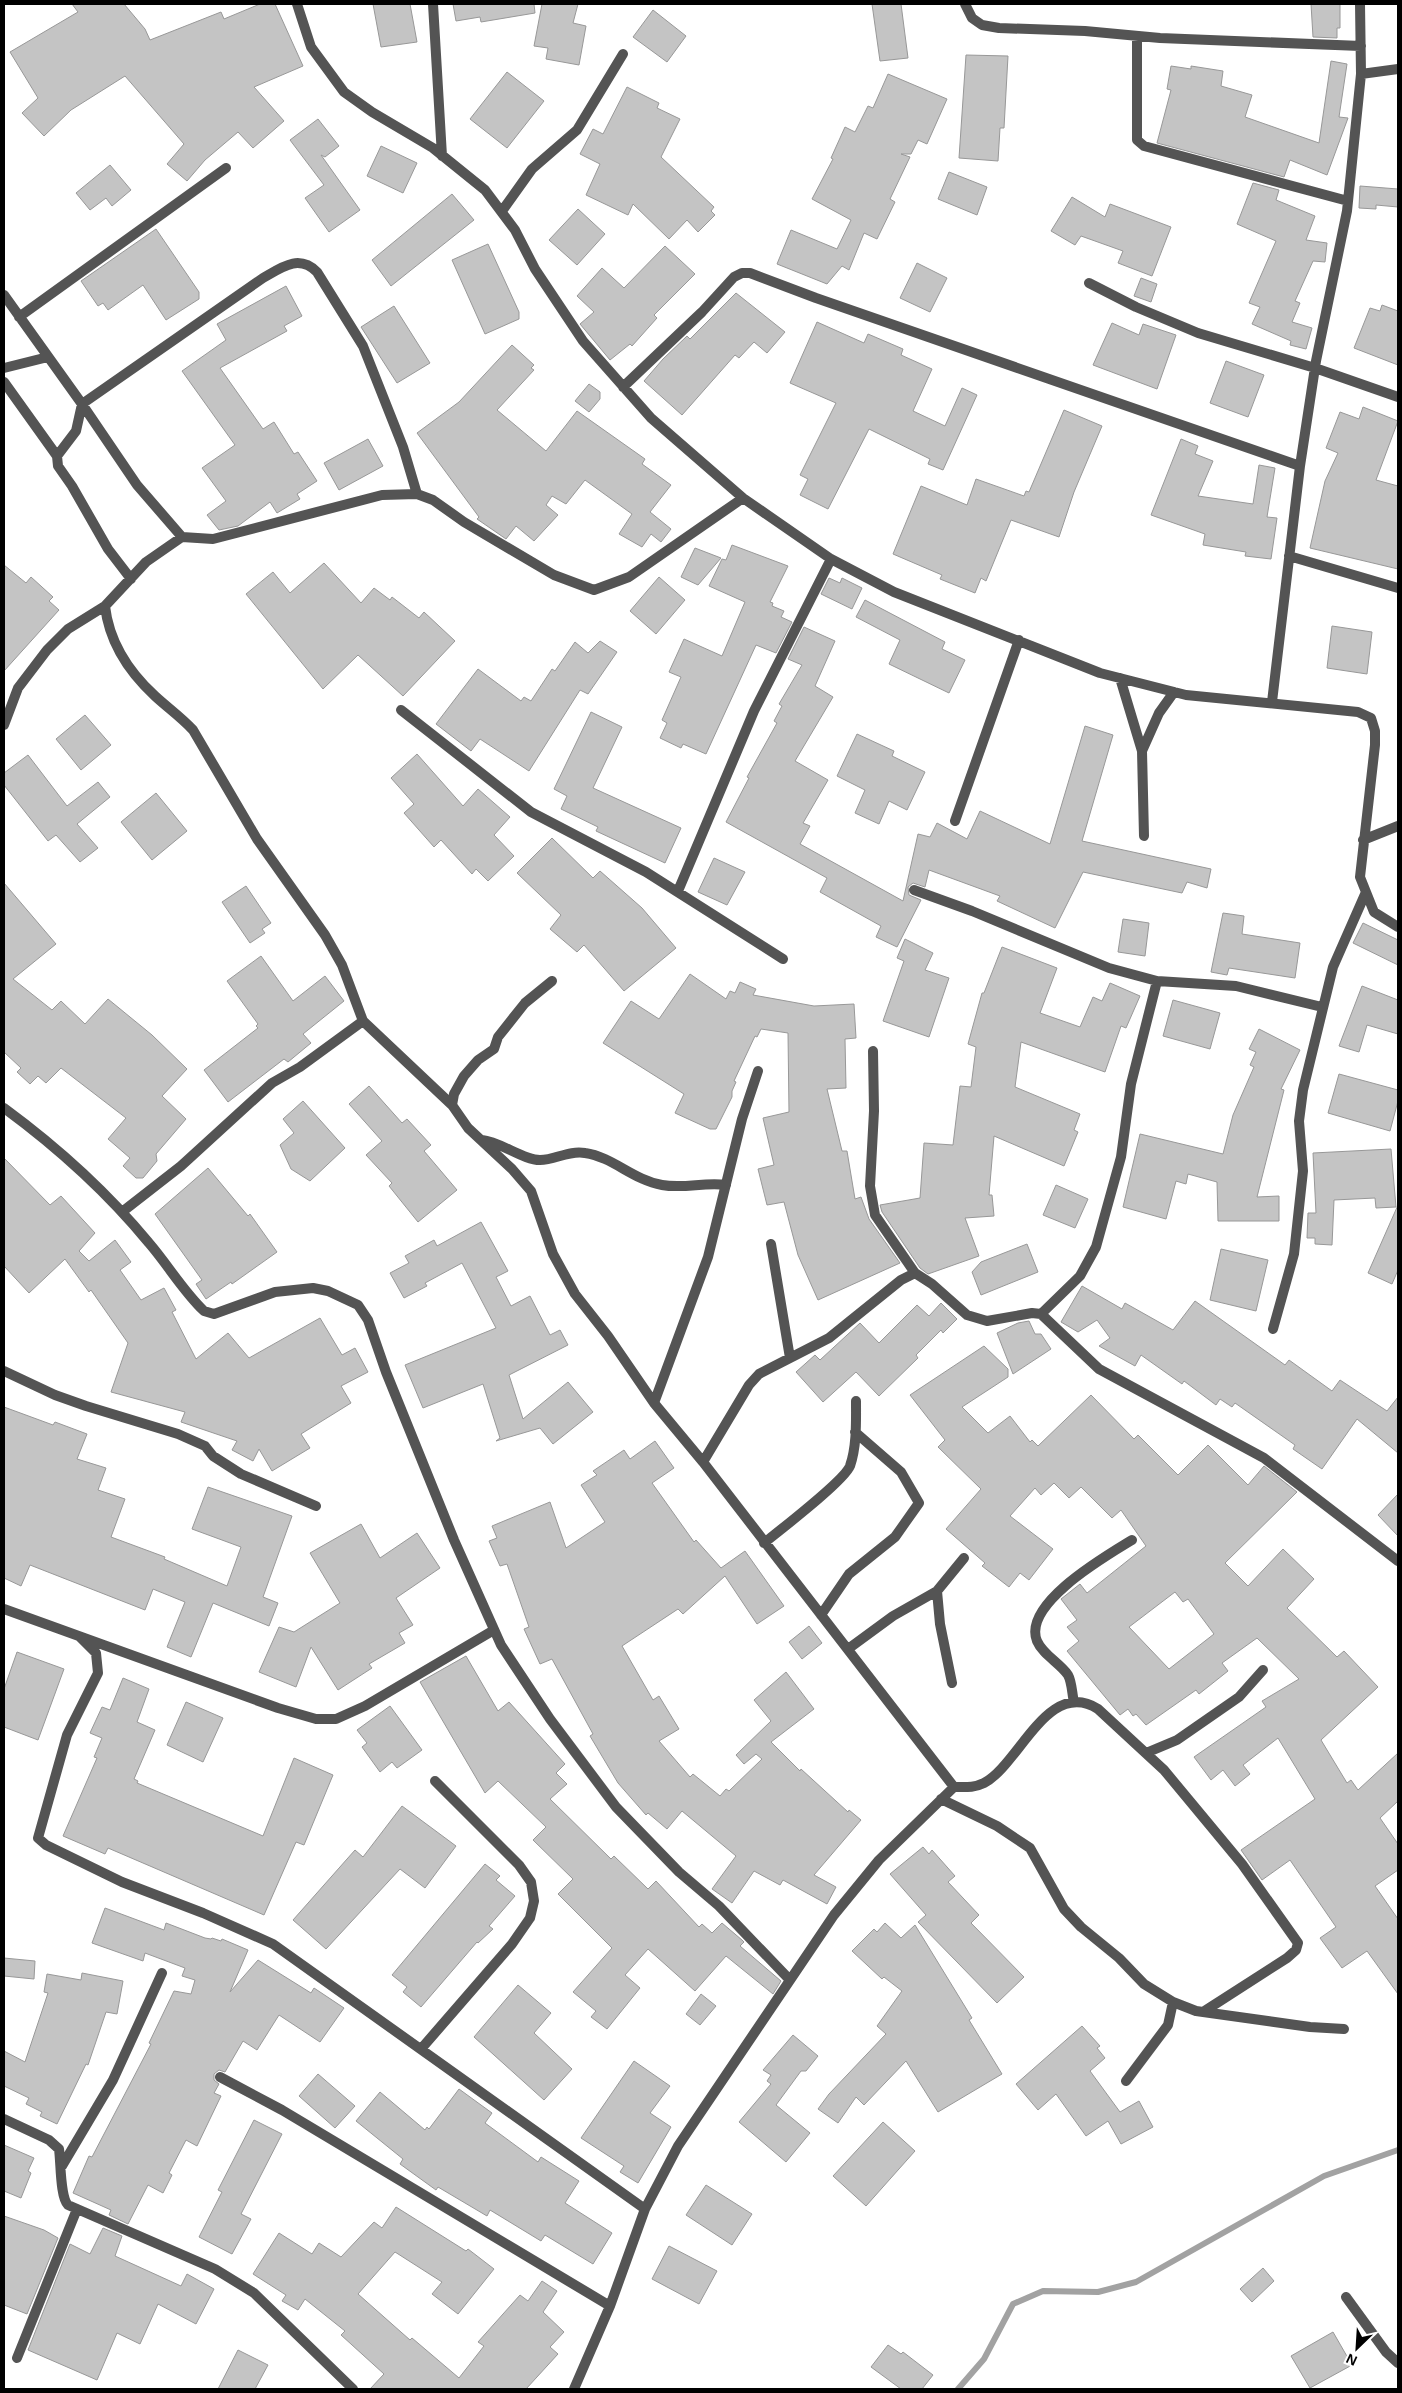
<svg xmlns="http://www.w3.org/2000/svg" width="1402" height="2393" font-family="Arial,sans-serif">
  <rect width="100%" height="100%" fill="#fff"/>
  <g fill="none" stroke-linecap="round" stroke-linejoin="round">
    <path stroke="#a2a2a2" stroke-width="6" d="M958 2389 984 2359 1013 2304 1043 2291 1098 2292 1136 2282 1324 2176 1398 2150"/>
  </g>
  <path fill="#c4c4c4" stroke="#989898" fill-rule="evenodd" d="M72 4H124L145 29 150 40 221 12 224 19 260 4H275L303 66 254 87 284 121 253 148 238 132 205 160 187 181 167 164 184 144 125 76 71 110 44 136 22 113 38 98 10 52 78 12Z
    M373 4H410L417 42 381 47Z
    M453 4H534L535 13 481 22 480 17 456 21Z
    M542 4H578L573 23 586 26 579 65 546 59 548 48 534 46Z
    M872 4H901L908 58 880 61Z
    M1311 4H1340V28H1337V38L1313 37Z
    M653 10 686 36 667 62 633 37Z
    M966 55 1008 56 1004 128H1000L998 161 959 158Z
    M1331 61 1347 64 1339 117 1348 118 1327 175 1290 160 1284 177 1157 143 1171 90 1167 89 1171 66 1191 69V66L1223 71 1221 86 1252 95 1245 117 1319 143Z
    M507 72 544 101 507 148 470 119Z
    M888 74 947 99 927 144 918 140 911 154H901L910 157 890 199 895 202 877 239 864 233 849 270 842 266 827 284 777 264 791 230 837 249 851 220 812 199 833 159 831 158 845 127 855 132 868 106 873 108Z
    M627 87 659 103 657 108 680 119 661 157 714 207 711 211 715 215 698 232 687 220 669 239 633 204 628 215 586 195 600 164 580 154 593 129 603 134Z
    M318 119 339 146 325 157 321 155 360 210 329 232 305 198 324 185 290 140Z
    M381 146 417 163 403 193 367 176Z
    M110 165 131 190 112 206 106 198 90 210 76 193Z
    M949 172 987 187 977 215 938 199Z
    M1253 183 1279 190 1276 200 1315 216 1306 240 1327 243 1325 262 1313 261 1295 301 1300 303 1292 322 1312 328 1306 349 1290 345 1291 341 1252 324 1260 307 1249 303 1276 241 1237 224Z
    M1360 186 1398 189V207L1376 205V209L1359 208Z
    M452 194 474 220 391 286 372 260Z
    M1072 197 1105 217 1110 204 1171 227 1152 276 1118 263 1123 251 1081 236 1075 245 1051 231Z
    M578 209 605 234 577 265 549 240Z
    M156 229 199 292V299L166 320 143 285 108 310 103 303 98 306 81 281Z
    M488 244 519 312V319L485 334 452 260Z
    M665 246 695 274 654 315 657 318 632 346 630 344 610 360 580 324 594 312 577 296 602 268 624 288Z
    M917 263 947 278 930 312 900 298Z
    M1141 278 1157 284 1151 302 1134 296Z
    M286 286 302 316 284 326 287 331 220 368 263 429 274 422 294 454 298 452 317 481 297 494 300 499 277 513 270 502 238 526 219 530 207 515 226 501 202 468 235 445 182 371 226 340 217 324Z
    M736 293 785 332 767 353 754 342 739 358 735 355 682 415 644 381 663 359 687 336 690 339Z
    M1382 305 1398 311V365L1354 348 1370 308 1380 311Z
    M394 306 430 363 397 383 361 327Z
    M817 322 864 343 868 334 903 349 901 355 932 369 913 411 945 426 962 388 977 395 943 470 928 464 930 459 869 429 828 509 800 495 808 479 800 475 836 403 790 383Z
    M1112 323 1139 335 1143 324 1176 335 1157 389 1093 365Z
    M512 345 534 365 531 368 534 370 497 410 546 451 577 411 645 459 642 464 671 485 650 512 671 529 661 542 651 534 642 547 619 534 632 514 585 480 566 504 552 496 546 505 558 515 534 541 516 526 506 539 477 519 479 517 417 433 459 402Z
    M1226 361 1264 375 1248 417 1210 403Z
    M589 384 600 392V399L589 412 575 401Z
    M1363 407 1398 421 1376 480 1398 486V569L1310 548 1325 481 1338 453 1326 448 1340 412 1359 419Z
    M1064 410 1102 426 1074 492 1059 537 1011 520 986 581 981 578 975 593 940 579 942 575 893 554 921 486 967 505 976 479 1024 496 1026 491 1029 492Z
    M368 439 383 466 339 490 324 463Z
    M1181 439 1198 446 1195 454 1213 461 1198 496 1253 504 1259 465 1275 468 1267 517 1277 518 1271 559 1245 556 1246 552 1203 545 1205 534 1151 515Z
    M732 545 788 566 770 602 773 603 772 606 784 611 781 617 792 622 776 653 756 645 706 754 683 744 681 748 660 738 667 723 662 720 681 677 669 672 684 639 722 656 745 602 709 586 722 559 726 560Z
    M695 548 721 558 698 585 681 577Z
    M324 563 361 603 374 588 390 600 392 597 419 618 424 612 455 641 403 696 358 655 323 689 246 594 273 572 290 593Z
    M4 565 26 583 31 577 53 597 49 601 59 610 4 671Z
    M659 577 685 600 656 634 630 611Z
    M829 578 840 583 842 578 862 588 852 609 821 594Z
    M865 600 945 642 942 649 965 660 949 693 889 664 900 640 856 617Z
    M1332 626 1372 632 1367 674 1327 668Z
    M804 627 835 641 815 686 833 697 795 761 828 780 803 823 810 826 800 844 903 901 918 834 930 837 937 823 967 839 980 811 1050 844 1085 726 1113 735 1082 841 1211 869 1207 888 1187 882 1182 893 1083 872 1055 928 997 901 1000 896 929 870 925 887 913 883 908 887 909 895 921 900 897 947 876 937 881 926 820 892 827 878 726 822 749 778 747 777 777 723 774 721 782 706 779 704 802 665 788 659Z
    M600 641 617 652 588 694 580 690 529 771 480 739 471 751 436 724 478 669 521 701 524 697 531 701 552 669 555 671 575 642 588 653Z
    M591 712 622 727 593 788 681 828 665 863 596 831 598 827 561 809 567 796 554 789Z
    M85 715 111 745 81 770 56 739Z
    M857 734 894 751 892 756 925 772 907 810 889 801 879 824 855 813 865 790 837 776Z
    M417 754 463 806 478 789 510 817 494 835 514 856 488 881 476 869 472 874 441 840 434 847 404 813 414 804 391 778Z
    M28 755 67 806 98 782 110 797 77 824 98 848 80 862 56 835 48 841 4 785V773Z
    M156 793 187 831 152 860 121 822Z
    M552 838 593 878 600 871 642 908 676 948 624 991 584 945 577 952 550 929 561 915 517 873Z
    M714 858 745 872 727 905 698 892Z
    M4 883 56 944 13 979 52 1010 61 1001 85 1024 108 999 152 1035 187 1069 162 1096 186 1119 156 1154 157 1161 143 1178H136L123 1166 130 1158 108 1139 126 1118 61 1068 46 1083 38 1076 30 1084 17 1072 21 1068 4 1052Z
    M246 886 271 923 262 929 265 933 250 943 222 902Z
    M1223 913 1244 916 1242 934 1300 943 1295 978 1229 968 1227 975 1211 972Z
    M1123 919 1149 923 1145 956 1118 952Z
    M1363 923 1398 940V965L1353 943Z
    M905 939 933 953 925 970 949 978 929 1037 883 1021 904 961 897 958Z
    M1002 947 1057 968 1040 1013 1080 1027 1093 997 1102 1001 1110 983 1140 996 1126 1028 1121 1026 1105 1072 1021 1042 1015 1087 1080 1114 1074 1130 1078 1132 1064 1166 994 1136 989 1195H992L994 1216 965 1218 979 1256 928 1274 920 1268 882 1212 880 1205 920 1198 924 1143 953 1145 960 1086 971 1087 976 1047 968 1044 982 993H984Z
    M261 956 293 1001 325 976 344 1001 303 1034 311 1043 288 1062 284 1059 228 1102 204 1070 258 1028 256 1026 258 1024 227 981Z
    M690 974 726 999 730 991 735 993 740 982 756 989 753 995 814 1006 854 1004 856 1038 845 1039 846 1088 827 1089 842 1151H847L855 1199 861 1197 869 1219 900 1263 818 1300 798 1255 784 1202 767 1205 758 1169 774 1165 763 1118 789 1112 788 1033 761 1029 757 1037 755 1036 734 1081 736 1082 732 1091V1097L716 1129H710L675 1113 684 1094 603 1043 631 1001 659 1019Z
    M1362 986 1398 1000V1034L1367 1025 1359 1052 1339 1046Z
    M1173 1000 1220 1013 1210 1049 1163 1036Z
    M1259 1029 1300 1050 1281 1089 1284 1090 1257 1197 1279 1196V1221H1218L1217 1182 1188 1174 1186 1184 1176 1181 1166 1219 1123 1207 1140 1134 1223 1154 1233 1115 1254 1067 1250 1065 1256 1052 1249 1049Z
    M1339 1074 1398 1090V1101L1390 1131 1328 1113Z
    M369 1086 402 1123 407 1119 431 1145 424 1151 457 1190 418 1222 389 1186 392 1183 366 1155 382 1141 349 1104Z
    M303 1101 345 1148 310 1181 291 1169 280 1145 294 1133 283 1119Z
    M1391 1149 1396 1207 1376 1208 1375 1198 1334 1200 1332 1245 1315 1244V1238H1307L1308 1213H1316L1313 1153Z
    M4 1158 50 1205 61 1196 95 1233 79 1251 89 1261 115 1240 131 1262 120 1270 141 1300 164 1288 176 1310 172 1312 196 1359 228 1333 249 1358 320 1318 342 1355 355 1348 368 1372 341 1386 351 1403 301 1434 310 1448 272 1471 259 1449 253 1461 232 1450 237 1441 181 1422 185 1412 111 1392 128 1343 91 1290 89 1292 65 1259 29 1293 4 1266Z
    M208 1168 248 1216 250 1214 277 1252 232 1284 231 1282 206 1299 196 1284 202 1280 155 1214Z
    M1056 1185 1088 1199 1075 1228 1043 1215Z
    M1398 1205V1270L1392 1284 1368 1273Z
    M481 1222 508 1271 496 1277 511 1306 530 1296 550 1335 560 1330 568 1345 509 1375 523 1419 568 1382 593 1412 553 1444 540 1428 496 1441 500 1438 483 1384 423 1408 405 1365 496 1328 462 1263 425 1283 427 1286 404 1298 390 1273 409 1263 405 1256 434 1240 437 1246Z
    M1027 1244 1038 1272 981 1295 972 1272 981 1262Z
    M1221 1249 1268 1260 1256 1311 1210 1300Z
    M1082 1286 1122 1309 1125 1303 1173 1330 1195 1301 1285 1365 1289 1360 1332 1391 1340 1380 1387 1411 1398 1397V1453L1357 1419 1322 1469 1293 1449 1295 1445 1235 1403 1232 1407 1220 1399 1216 1405 1184 1381 1182 1384 1141 1355 1135 1366 1099 1346 1110 1338 1097 1320 1078 1332 1061 1322Z
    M941 1303 957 1319 943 1333 941 1330 916 1355 918 1358 879 1396 856 1372 823 1402 796 1372 815 1355 820 1360 860 1323 879 1343 917 1305 929 1316Z
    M1029 1321 1035 1334H1041L1051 1349 1013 1374 997 1333 1018 1323Z
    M984 1346 1008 1369V1377L962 1407 988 1433 1010 1416 1030 1442 1032 1440 1038 1446 1091 1395 1134 1439 1138 1435 1178 1475 1208 1445 1248 1485 1264 1466 1297 1492 1225 1563 1248 1586 1283 1549 1314 1579 1287 1608 1337 1657 1344 1651 1378 1687 1321 1740 1347 1783 1351 1780 1358 1790 1398 1753V1801L1380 1818 1398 1844V1870L1375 1886 1398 1919V1994L1367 1951 1342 1968 1320 1938 1336 1927 1290 1860 1262 1880 1241 1850 1315 1799 1278 1738 1243 1765 1250 1774 1235 1786 1223 1770 1211 1780 1194 1757 1266 1707 1262 1701 1299 1679 1257 1638 1222 1663 1228 1671 1199 1694 1196 1690 1146 1725 1136 1714 1133 1716 1128 1709 1120 1715 1067 1651 1079 1641 1067 1627 1077 1620 1061 1599 1080 1584 1087 1593 1146 1546 1121 1510 1112 1518 1081 1487 1069 1498 1054 1483 1041 1495 1035 1488 1010 1516 1053 1549 1029 1580 1020 1573 1009 1587 982 1566 985 1563 946 1529 981 1489 938 1447 945 1440 910 1395ZM1175 1592 1183 1602 1188 1599 1214 1634 1169 1669 1129 1627Z
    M4 1407 53 1425 55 1422 87 1434 77 1459 106 1468 98 1490 125 1499 111 1537 165 1557 164 1559 227 1586 241 1547 192 1529 208 1487 292 1516 263 1597 278 1603 269 1626 213 1603 191 1657 167 1647 185 1602 153 1589 145 1610 30 1565 21 1586 4 1578Z
    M655 1441 674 1468 652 1483 694 1542 696 1540 721 1568 745 1551 784 1606 757 1624 725 1576 683 1614 678 1609 622 1646 653 1700 659 1696 679 1729 659 1741 690 1777 693 1774 720 1796 726 1789 729 1791 762 1759 756 1754 744 1764 736 1755 771 1721 754 1700 786 1672 814 1709 771 1742 800 1771 801 1769 848 1812 849 1810 861 1820 814 1875 836 1887 827 1904 783 1880 780 1885 754 1871 732 1903 712 1889 736 1856 682 1811 667 1829 648 1813 646 1815 618 1783 590 1736 593 1734 552 1659 540 1664 524 1629 529 1627 507 1564 500 1566 489 1541 497 1538 492 1526 550 1502 566 1548 605 1522 581 1485 597 1475 593 1471 624 1450 630 1459Z
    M1398 1494V1536L1378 1515Z
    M361 1524 380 1558 417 1533 440 1568 396 1598 413 1625 399 1633 405 1643 369 1664 372 1668 338 1690 311 1647 296 1687 259 1672 279 1627 294 1632 340 1603 310 1553Z
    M809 1626 822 1643 802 1659 789 1642Z
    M17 1652 64 1669 38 1740 4 1727V1689Z
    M466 1656 498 1711 509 1702 565 1764 556 1773 567 1784 550 1799 611 1859 614 1856 648 1889 656 1881 699 1927 702 1924 712 1933 722 1923 742 1940 744 1942 740 1946 781 1981 773 1994 726 1956 695 1991 648 1949 625 1975 640 1988 607 2029 591 2017 596 2011 573 1992 612 1948 558 1894 573 1879 533 1840 546 1827 498 1781 485 1793 420 1682Z
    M123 1678 149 1689 137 1722 155 1730 134 1779 138 1781 137 1783 263 1836 294 1758 333 1775 304 1845 296 1842 264 1915 108 1848 105 1854 63 1836 97 1758 94 1757 102 1738 90 1733 102 1707 110 1710Z
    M186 1702 223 1718 203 1762 167 1745Z
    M390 1706 422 1750 397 1768 392 1762 380 1772 362 1747 367 1743 357 1730Z
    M402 1806 456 1846 425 1888 400 1869 326 1949 293 1920 355 1850 363 1857Z
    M923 1847 929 1854 932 1850 955 1876 948 1882 979 1915 971 1923 1024 1977 997 2003 918 1922 926 1915 890 1874Z
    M485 1864 500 1876 496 1880 515 1896 489 1926 493 1929 478 1943 477 1942 421 2007 403 1992 407 1987 392 1975Z
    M105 1908 164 1930 166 1923 205 1938 211 1939 212 1938 221 1941 222 1939 248 1950 230 1992 258 1960 311 1993 314 1988 344 2008 320 2042 279 2015 257 2050 243 2041 225 2072 219 2070 214 2074V2080L219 2084 214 2093 221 2096 197 2146 186 2140 169 2173 172 2175 163 2193 148 2185 128 2224 109 2215 111 2210 73 2193 89 2156 92 2157 151 2044 149 2043 174 1991 191 1994 195 1980 182 1976 185 1968 145 1953 143 1961 92 1943Z
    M885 1923 901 1938 915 1925 972 2018 969 2020 1002 2074 938 2112 906 2061 864 2105 856 2097 838 2123 818 2109 829 2094 886 2034 877 2026 902 1991 884 1977 882 1979 852 1951 874 1929 877 1932Z
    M4 1958 35 1961 34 1979 4 1976Z
    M82 1973 123 1981 117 2014 106 2012 88 2065 86 2064 57 2124 40 2116 42 2112 26 2104 29 2098 4 2086V2051L25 2062 48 1993 44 1992 47 1974 81 1980Z
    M518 1985 551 2013 534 2033 572 2069 544 2100 474 2037Z
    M701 1994 716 2006 700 2025 686 2014Z
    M1082 2026 1100 2046 1097 2048 1105 2058 1090 2071 1120 2112 1139 2101 1153 2127 1121 2144 1108 2121 1086 2136 1056 2094 1038 2110 1016 2084Z
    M793 2035 818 2056 806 2071H801L776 2105 810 2133 786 2162 739 2122 771 2084 767 2081 771 2075 763 2070Z
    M634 2061 670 2086 650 2113 671 2127 638 2183 620 2172 624 2166 581 2138Z
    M318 2074 355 2106 335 2128 299 2096Z
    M459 2089 492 2113 485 2123 538 2162 541 2157 579 2181 565 2203 612 2233 593 2264 545 2235 541 2241 490 2210 487 2216 438 2187 436 2190 400 2164 403 2159 356 2121 380 2092 425 2130 427 2127 429 2129Z
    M254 2120 282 2134 241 2214 251 2219 232 2254 199 2237 222 2192 218 2190Z
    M883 2122 915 2151 866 2206 833 2176Z
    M4 2145 34 2158 28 2171 31 2173 21 2198 4 2191Z
    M706 2185 752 2214 732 2245 686 2215Z
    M396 2207 466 2251 468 2249 494 2269 458 2314 432 2294 442 2282 395 2252 358 2294 410 2340 412 2338 459 2378 484 2346 478 2342 520 2295 528 2301 542 2281 557 2291 543 2312 564 2332 550 2347 558 2354 526 2389H370L384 2374 341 2335 345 2331 305 2299 298 2310 282 2301 286 2295 253 2274 279 2233 312 2254 319 2243 341 2257 374 2222 382 2228Z
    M4 2216 44 2230 58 2238 27 2314 4 2305Z
    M103 2228 122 2236 115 2256 181 2286 187 2274 214 2289 196 2324 158 2304 140 2344 117 2333 97 2380 28 2350 70 2244 90 2254Z
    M669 2246 717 2271 699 2304 652 2279Z
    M1263 2268 1274 2281 1252 2302 1240 2289Z
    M1333 2332 1352 2365 1310 2388 1291 2356Z
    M888 2345 901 2354 903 2352 933 2375 922 2389H901L871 2367Z
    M238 2350 268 2365 255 2389H218Z"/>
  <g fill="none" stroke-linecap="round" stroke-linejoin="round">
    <path stroke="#545454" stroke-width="10" d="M297 4 311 47 344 92 372 112 433 148 485 190 515 230 535 269 583 341 651 418 743 498 831 559 894 592 1100 673 1186 695 1358 712 1371 718 1375 731V745L1360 877 1374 912 1398 927
      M433 4 442 156
      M965 4 972 18 982 25 999 28 1085 31 1160 38 1361 46
      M1137 36V140L1144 146 1348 201
      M1361 74 1398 69
      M502 211 532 169 577 130 623 54
      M1089 283 1136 307 1198 333 1315 368 1398 397
      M4 295 82 404 137 485 182 537 213 539 382 495 417 494 433 500 464 522 554 575 594 590 629 577 743 498
      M19 317 226 168
      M4 368 48 357
      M4 382 57 456
      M623 387 702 312 734 277 742 273H750L816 298 1300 466
      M1289 556 1398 588
      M131 579 108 549 72 486 58 466 57 456 76 431 82 404 263 278C282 267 299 254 317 272L363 346 403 447 417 494
      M105 606C109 641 129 672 155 696 168 708 181 717 193 730L257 839 325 935 342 965 363 1021 452 1105 468 1128 512 1169 531 1191 553 1254 575 1294 608 1336 654 1403 703 1462 954 1787
      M1120 678 1142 751 1144 836
      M1272 702 1300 466 1316 361 1347 211 1361 74 1360 4
      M401 710 531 812 646 872 783 959
      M4 725 18 688 47 650 68 629 105 606 146 562 182 537
      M1142 751 1159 713 1174 692
      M955 821 1019 640
      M1363 840 1398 826
      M914 890 972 911 1109 968 1157 981 1236 986 1322 1007
      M678 891 754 711 831 559
      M873 1051 874 1111 870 1186 875 1215 915 1273 932 1284 967 1315 987 1321 1032 1313 1041 1314 1099 1369 1264 1458 1398 1561
      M452 1105 454 1094 464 1076 478 1060 494 1049 498 1037 525 1003 552 981
      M4 1108C57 1147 107 1192 149 1243 168 1265 183 1291 204 1311L214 1314 275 1292 313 1288 328 1291 358 1305 368 1320 386 1372 454 1540 501 1645 550 1719 616 1807 679 1872 719 1906 789 1979
      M482 1140C501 1142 523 1160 540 1160 555 1160 569 1150 585 1153 613 1157 633 1180 662 1185 684 1189 704 1182 726 1185
      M122 1212 181 1166 272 1083 300 1067 363 1021
      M771 1244 790 1358
      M1041 1314 1080 1276 1096 1247 1121 1157 1131 1084 1157 981
      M1273 1329 1294 1254 1303 1171 1299 1121 1303 1090 1333 967 1366 892
      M4 1371 55 1395 86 1406 178 1434 205 1446 213 1456 241 1474 316 1506
      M654 1403 708 1257 742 1119 758 1071
      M703 1462 749 1385 759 1374 829 1338 901 1280 915 1273
      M764 1543C780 1530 844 1481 850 1466 857 1446 856 1421 856 1401
      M937 1591 940 1624 952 1683
      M4 1609 278 1708 316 1719H336L365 1706 494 1630
      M821 1615 849 1574 895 1537 919 1503 901 1472 855 1432
      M80 1637 96 1653 98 1673 67 1735 38 1838 46 1845 122 1882 203 1913 273 1944 645 2209
      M848 1649 893 1616 937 1591 964 1558
      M1074 1702C1072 1694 1072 1682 1068 1675 1060 1663 1043 1655 1037 1641 1022 1604 1106 1556 1132 1540
      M1146 1753 1177 1740 1239 1697 1263 1670
      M941 1799 997 1826 1030 1848 1064 1909 1081 1927 1119 1958 1144 1984 1173 2002 1196 2011 1310 2027 1344 2029
      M421 2049 512 1944 530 1918 534 1901 531 1882 519 1865 435 1781
      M220 2077 282 2110 610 2306
      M1126 2081 1168 2025 1173 2002
      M4 2119 49 2140 59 2149C61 2163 60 2197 68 2205L215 2269 254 2293 353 2389
      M62 2166 113 2080 162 1973
      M1346 2297 1386 2352 1398 2363
      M17 2358 77 2209
      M574 2389 610 2306 645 2209 678 2146 834 1915 879 1860 954 1787C965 1787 974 1788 984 1783 1019 1765 1048 1677 1098 1709L1164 1770 1242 1864 1298 1943 1296 1950 1287 1958 1203 2012"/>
  </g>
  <rect width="1402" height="2393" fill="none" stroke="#000000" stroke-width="10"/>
  <g transform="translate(1357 2348) rotate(205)" stroke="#ffffff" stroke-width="4" paint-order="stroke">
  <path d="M0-4L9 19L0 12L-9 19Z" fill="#000000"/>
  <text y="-8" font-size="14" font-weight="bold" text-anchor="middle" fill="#000000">N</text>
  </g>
</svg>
